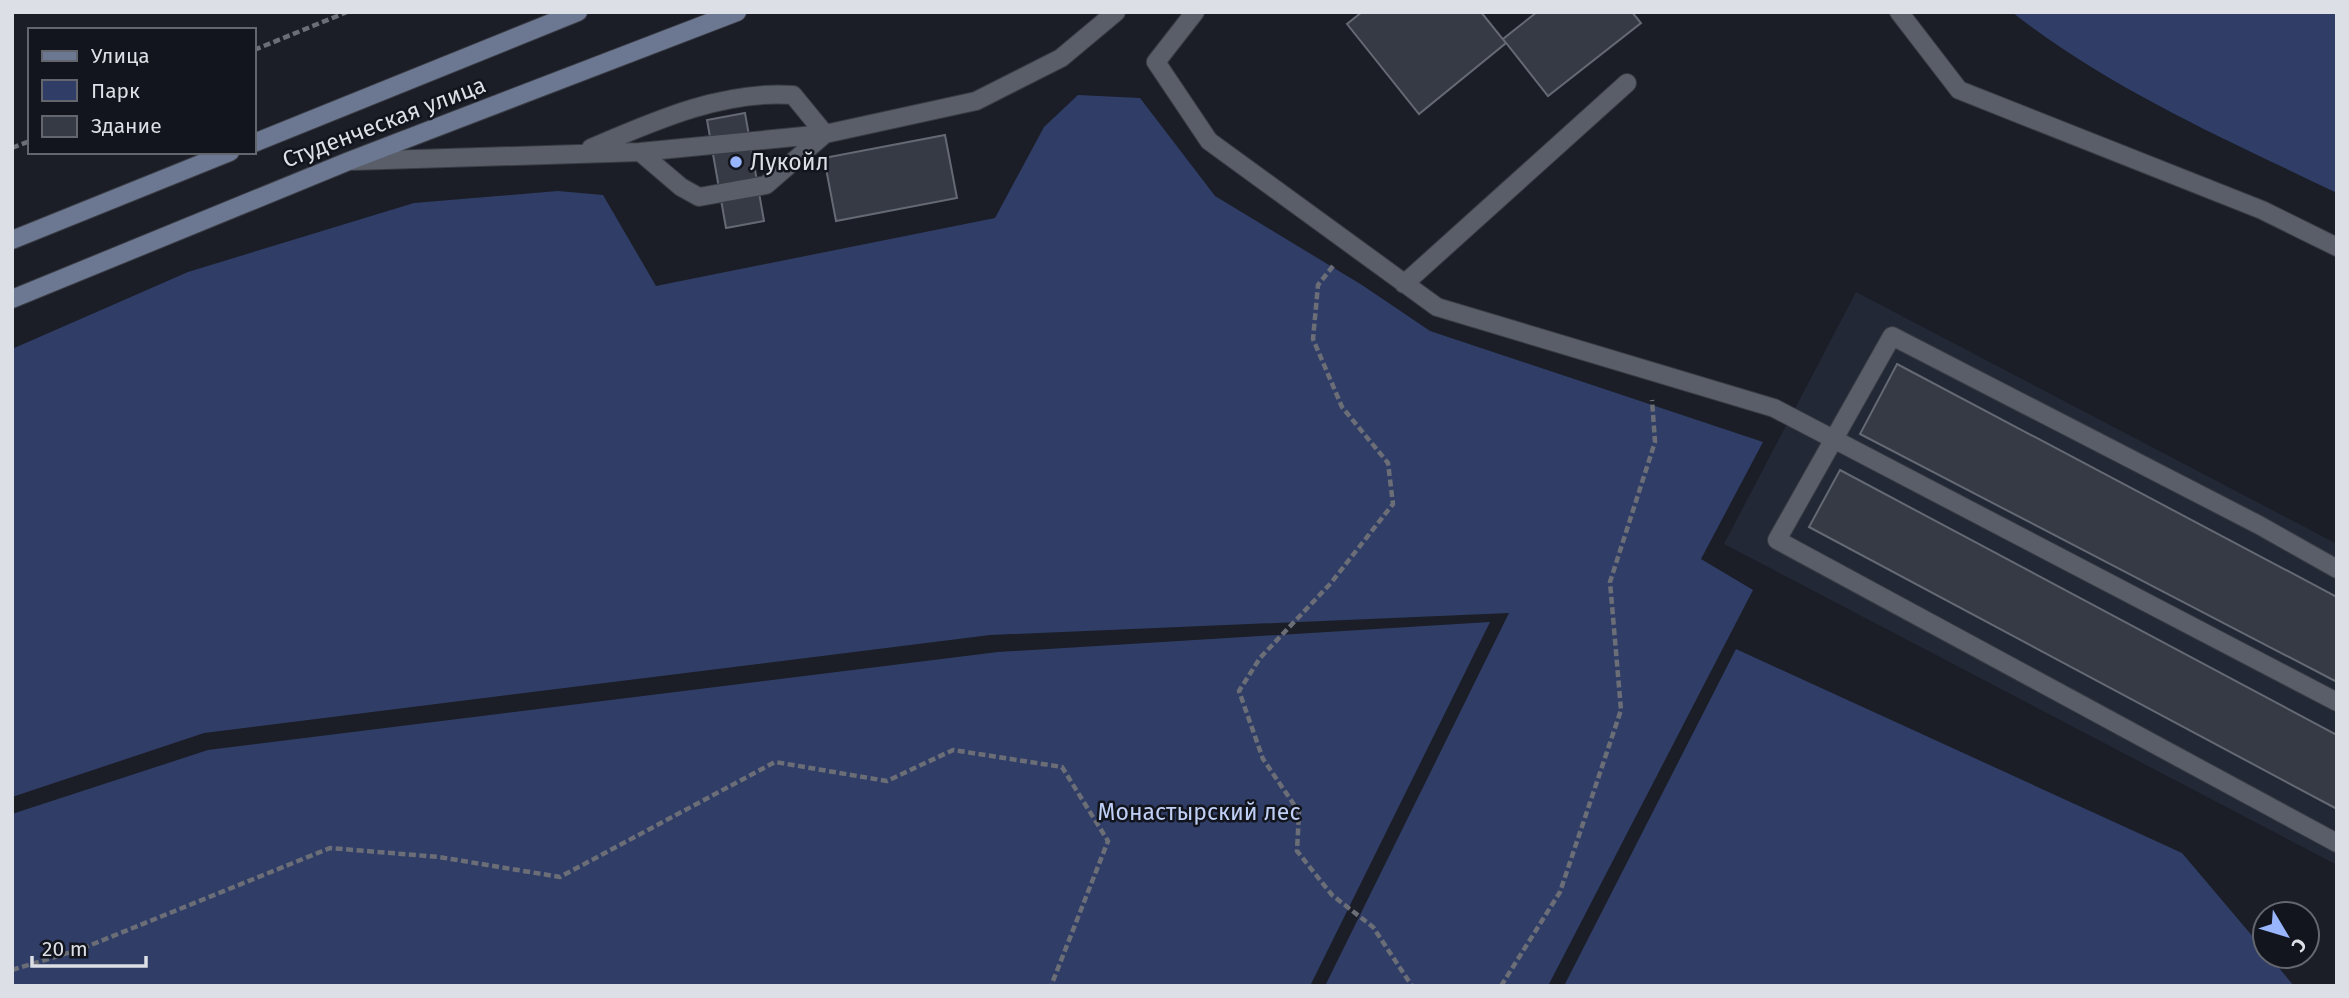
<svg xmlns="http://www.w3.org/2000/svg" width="2349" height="998" font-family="'Fira Sans',sans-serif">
  <rect width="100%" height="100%" fill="#1b1e27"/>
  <path fill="#222836" d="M1856 292 2337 544V865L1724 544Z"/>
  <path fill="#303e67" d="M2012 12H2337V193C2225 139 2110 89 2012 12Z
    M1078 95 1140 98 1215 196 1362 285 1430 331 1763 442 1701 559 1753 590 1548 986H1325L1509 613 990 635 204 733 12 797V349L188 272 414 203 558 191 603 195 656 286 995 218 1044 127Z
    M1490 622 1310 986H12V814L208 750 998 652Z
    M1736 649 2182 853 2265 951V956H2269L2294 986H1564Z"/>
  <path fill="#363a44" stroke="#646973" stroke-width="2" d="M1362 12H1481L1506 43 1419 114 1347 24Z
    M1537 12H1632L1641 23 1548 96 1503 39Z
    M745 113 764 221 726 228 707 120Z
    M945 135 957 198 836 221 824 158Z
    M1897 364 2337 597V682L1860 434Z
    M1840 470 2337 735V809L1809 527Z"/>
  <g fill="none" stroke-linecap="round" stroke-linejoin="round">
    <g stroke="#393c43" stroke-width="20">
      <path id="lane" d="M1195 12 1156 62 1209 141 1437 307 1774 408 2337 702
        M1899 12 1959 90 2262 210 2337 247
        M591 148C654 121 723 90 793 95L825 134 766 185 699 197 681 187 640 152
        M353 161 640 152 825 134 976 101 1061 58 1116 12
        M1404 284 1627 83
        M2337 569 2259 525 1892 336 1777 540 2337 843"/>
    </g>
    <g stroke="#393c43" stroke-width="20">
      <path id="secondary" d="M254 143 578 12
        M12 240 230 152
        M12 299 349 161 737 12"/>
    </g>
    <path stroke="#6b6e76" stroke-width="4.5" stroke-dasharray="7 3.5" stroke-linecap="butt" d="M254 50 347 12
      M12 148 30 141
      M1333 266 1318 285 1313 339 1342 407 1388 463 1393 504 1331 583 1260 658 1239 691 1263 759 1299 812 1297 851 1332 895 1373 927 1412 986
      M12 970 81 949 330 848 439 857 560 877 775 762 887 781 953 750 1062 767 1108 841 1051 986
      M1501 986 1560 892 1621 710 1610 582 1655 442 1652 400"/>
    <use href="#lane" stroke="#595e68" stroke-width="18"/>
    <use href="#secondary" stroke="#6c7792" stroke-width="18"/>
  </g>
  <circle fill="#99b5fd" stroke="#12151d" stroke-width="2.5" cx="736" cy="162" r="7"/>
  <g text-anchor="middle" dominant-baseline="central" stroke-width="5" stroke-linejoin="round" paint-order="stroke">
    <g font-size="23" fill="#dcdfe5" stroke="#12151d">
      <text transform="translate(384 122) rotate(-21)">Студенческая улица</text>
    </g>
    <g font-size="23" fill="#dcdfe5" stroke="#12151d" text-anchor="start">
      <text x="750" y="162">Лукойл</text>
    </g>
    <g font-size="23" fill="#bfcff5" stroke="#12151d">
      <text x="1199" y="812">Монастырский лес</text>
    </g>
  </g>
  <rect width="2349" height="998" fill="none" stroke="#dcdfe5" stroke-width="28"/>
  <rect x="28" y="28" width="228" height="126" fill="#12151d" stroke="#63666d" stroke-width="2"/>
  <rect x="42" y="51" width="35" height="10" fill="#6c7792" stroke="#63666d" stroke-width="2"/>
  <text x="91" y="63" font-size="21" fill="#dcdfe5">Улица</text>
  <rect x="42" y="80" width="35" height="21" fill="#303e67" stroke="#63666d" stroke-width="2"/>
  <text x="91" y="98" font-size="21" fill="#dcdfe5">Парк</text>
  <rect x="42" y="116" width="35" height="21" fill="#363a44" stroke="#63666d" stroke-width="2"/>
  <text x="91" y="133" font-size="21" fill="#dcdfe5">Здание</text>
  <g transform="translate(2286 935) rotate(128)"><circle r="33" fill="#12151d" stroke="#63666d" stroke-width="2"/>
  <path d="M0-5L12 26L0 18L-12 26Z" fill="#99b5fd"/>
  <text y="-10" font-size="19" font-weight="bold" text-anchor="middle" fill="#dcdfe5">С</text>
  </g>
  <path d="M32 956v10h114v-10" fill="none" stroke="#dcdfe5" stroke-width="3.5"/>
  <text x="42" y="956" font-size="21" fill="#dcdfe5" stroke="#12151d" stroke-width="5" paint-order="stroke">20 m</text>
</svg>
